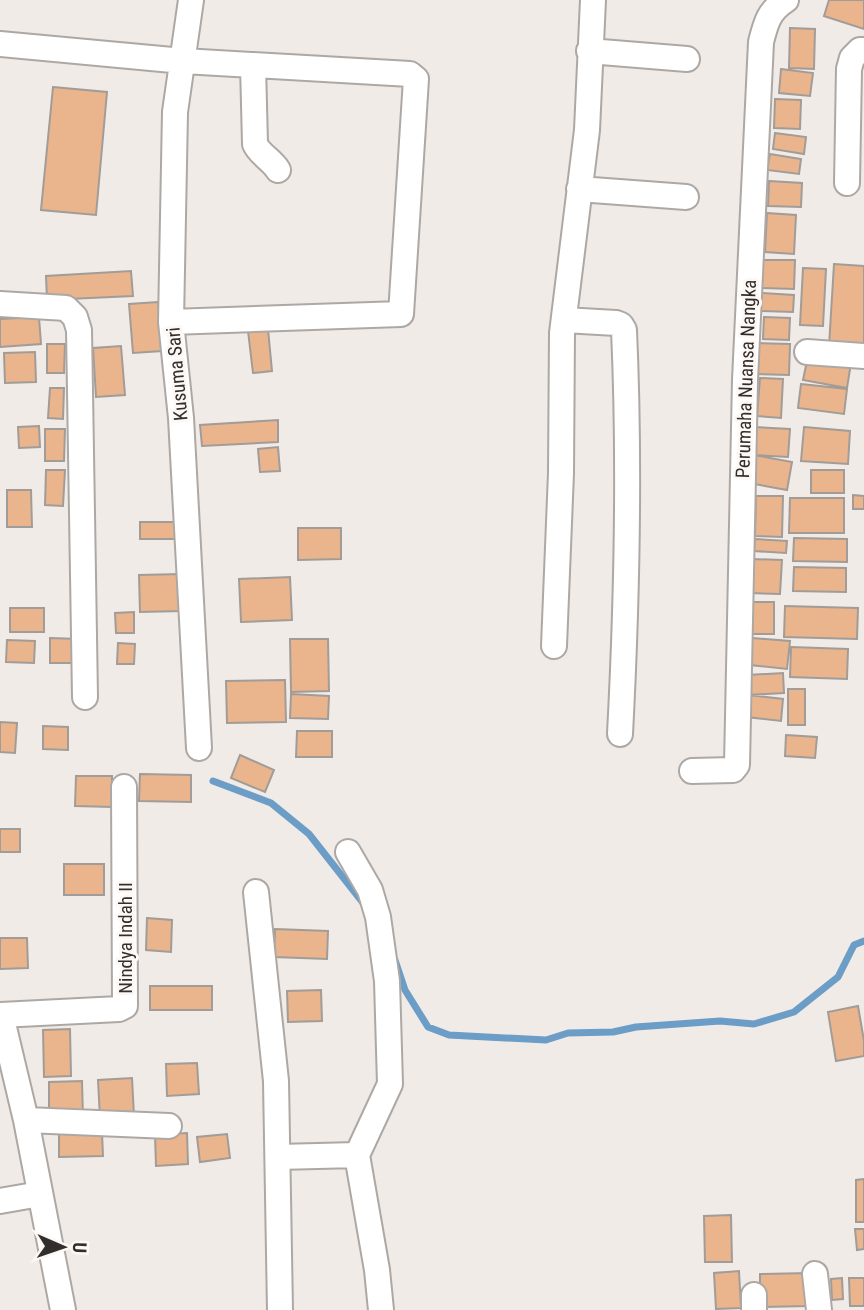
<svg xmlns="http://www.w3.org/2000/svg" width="864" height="1310" font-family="'Roboto Condensed',sans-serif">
  <rect width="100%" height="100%" fill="#f1ebe7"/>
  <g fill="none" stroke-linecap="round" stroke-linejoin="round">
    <path stroke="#6b9dc6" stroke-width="7" d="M213 781 271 803 309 834 364 904
      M395 960 405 990 428 1027 449 1035 546 1040 568 1033 613 1032 636 1027 720 1021 754 1024 794 1012 838 977 854 945 864 941"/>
  </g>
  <path fill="#eab58d" stroke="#a29c98" stroke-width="2" d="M829 0H864V29L824 16Z
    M790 28 815 29 814 69 789 68Z
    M781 69 813 73 810 96 779 93Z
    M53 87 107 92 96 215 41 210Z
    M775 99 801 100 800 129 774 128Z
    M775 133 806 137 804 154 773 149Z
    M770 154 801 159 799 174 767 170Z
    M769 181 802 183 801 207 768 206Z
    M767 213 796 215 794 254 765 252Z
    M761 260H795L794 289 760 288Z
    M834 264 864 266V348L829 346Z
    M803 268 826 269 823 326 800 325Z
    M131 271 133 296 47 300 46 276Z
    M760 293 794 295 793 312 759 311Z
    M158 302 162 351 133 353 129 304Z
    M39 317 41 344 0 347V319Z
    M764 317 790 318 789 340 763 339Z
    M268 329 272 371 253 373 248 331Z
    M757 343 790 344 789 375 755 374Z
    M47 344H65L64 373H47Z
    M121 346 125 395 96 397 93 348Z
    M35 352 36 382 5 383 4 353Z
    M808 356 851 363 847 388 803 380Z
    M760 378 783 379 781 418 757 416Z
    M801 384 847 389 844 414 798 408Z
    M50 388H64L63 419 48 418Z
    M278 420V442L202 446 200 425Z
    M39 426 40 447 19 448 18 427Z
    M755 427 790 429 788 457 754 455Z
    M804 427 850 431 848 464 801 461Z
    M45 429H65L64 461H45Z
    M278 447 280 471 260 472 258 449Z
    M754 455 792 462 787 490 749 483Z
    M46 470H65L63 506 45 505Z
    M811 470H844V493H811Z
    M7 490H31L32 527H7Z
    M853 495 864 496V509H853Z
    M756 496H783L782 537 755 536Z
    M790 498H844V533H789Z
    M140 522H180V539H140Z
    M298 528H341V559L298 560Z
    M794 538 847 539V562L793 561Z
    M755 539 787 541 786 553 754 551Z
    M752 559 782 560 780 594 751 593Z
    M794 567 846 568V592L793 591Z
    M182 574 183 611 140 612 139 575Z
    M290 577 292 620 241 622 239 579Z
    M753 602H774V634H752Z
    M785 606 858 608 857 639 784 637Z
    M10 608H44V632H10Z
    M134 612V633H116L115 613Z
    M50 638 79 639V663H50Z
    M752 638 790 641 787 669 750 665Z
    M290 639H328L329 691 291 692Z
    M7 640 35 641 34 663 6 662Z
    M118 643 135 644 134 664H117Z
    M791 647 848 649 847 679 790 677Z
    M783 673 784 693 748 695 747 675Z
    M285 680 286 722 227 723 226 681Z
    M788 689H805V725H788Z
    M291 694 329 696 328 719 290 718Z
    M748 695 783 699 781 721 746 717Z
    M0 722 17 723 15 753 0 752Z
    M43 726 68 727V750L43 749Z
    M297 731H332V757H296Z
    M786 735 817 737 815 758 785 756Z
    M240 755 274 770 265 792 231 778Z
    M140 774 191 775V802L139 801Z
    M76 776H112V807L75 806Z
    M0 829H20V852H0Z
    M64 864H104V895H64Z
    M147 918 172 920 171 952 146 950Z
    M275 929 328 931 327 959 274 957Z
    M0 938H27L28 968 0 969Z
    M150 986H212V1010H150Z
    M321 990 322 1021 288 1022 287 991Z
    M858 1006 864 1041V1056L836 1061 828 1012Z
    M70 1029 71 1076 44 1077 43 1030Z
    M197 1063 199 1094 167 1096 166 1064Z
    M132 1078 134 1116 100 1118 98 1080Z
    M82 1081 83 1117 49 1118V1082Z
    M59 1133H102L103 1156 59 1157Z
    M187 1133 188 1164 156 1166 155 1135Z
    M227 1134 230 1158 200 1162 197 1137Z
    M864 1179V1222H856V1180Z
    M731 1215 732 1262H705L704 1216Z
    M855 1229H864V1249L857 1250Z
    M739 1271 741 1308 716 1309 714 1273Z
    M809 1273V1306L760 1307V1274Z
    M842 1278 843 1299 832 1300 831 1279Z
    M849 1278H864V1306H850Z"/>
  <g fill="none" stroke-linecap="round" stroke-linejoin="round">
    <g stroke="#aea8a4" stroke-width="28">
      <path id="minor" d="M191 0 175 112 171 322 181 418 199 748
        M0 44 183 61 410 74 416 79 401 314 171 322
        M589 51 687 59
        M253 65 255 144C260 155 271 159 278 170
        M847 183 849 69 852 58 860 50H864
        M579 189 686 197
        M0 304 66 308 75 317 79 330 85 697
        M564 320 616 323 621 325 624 330C630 465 627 600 620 734
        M807 352 864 356
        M554 646 561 473 562 333 587 130 593 0
        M692 771 733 770 737 765 745 380 761 42C766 22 769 11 786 0
        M348 852 370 890 378 917 387 981 390 1084 357 1155 377 1270 381 1310
        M256 892 276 1081 280 1310
        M0 1015 119 1009 125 1006 124 787
        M1 1015 26 1120 63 1310
        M26 1120 169 1126
        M278 1157 357 1155
        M0 1201 40 1194
        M815 1274 819 1310
        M754 1295V1310"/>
    </g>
    <use href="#minor" stroke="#fff" stroke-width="24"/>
  </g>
  <g text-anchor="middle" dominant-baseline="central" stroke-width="6" stroke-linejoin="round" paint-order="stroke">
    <g font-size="19" fill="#312e2d" stroke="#fef8f4">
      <text transform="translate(177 374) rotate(-95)">Kusuma Sari</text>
      <text transform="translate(746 379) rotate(-88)">Perumaha Nuansa Nangka</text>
      <text transform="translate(125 938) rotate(-90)">Nindya Indah II</text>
    </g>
  </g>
  <g transform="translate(63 1247) rotate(92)" stroke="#fef8f4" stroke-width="5" paint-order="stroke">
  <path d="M0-5L12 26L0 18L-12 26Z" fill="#312e2d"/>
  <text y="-10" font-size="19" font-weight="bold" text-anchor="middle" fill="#312e2d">U</text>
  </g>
</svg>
